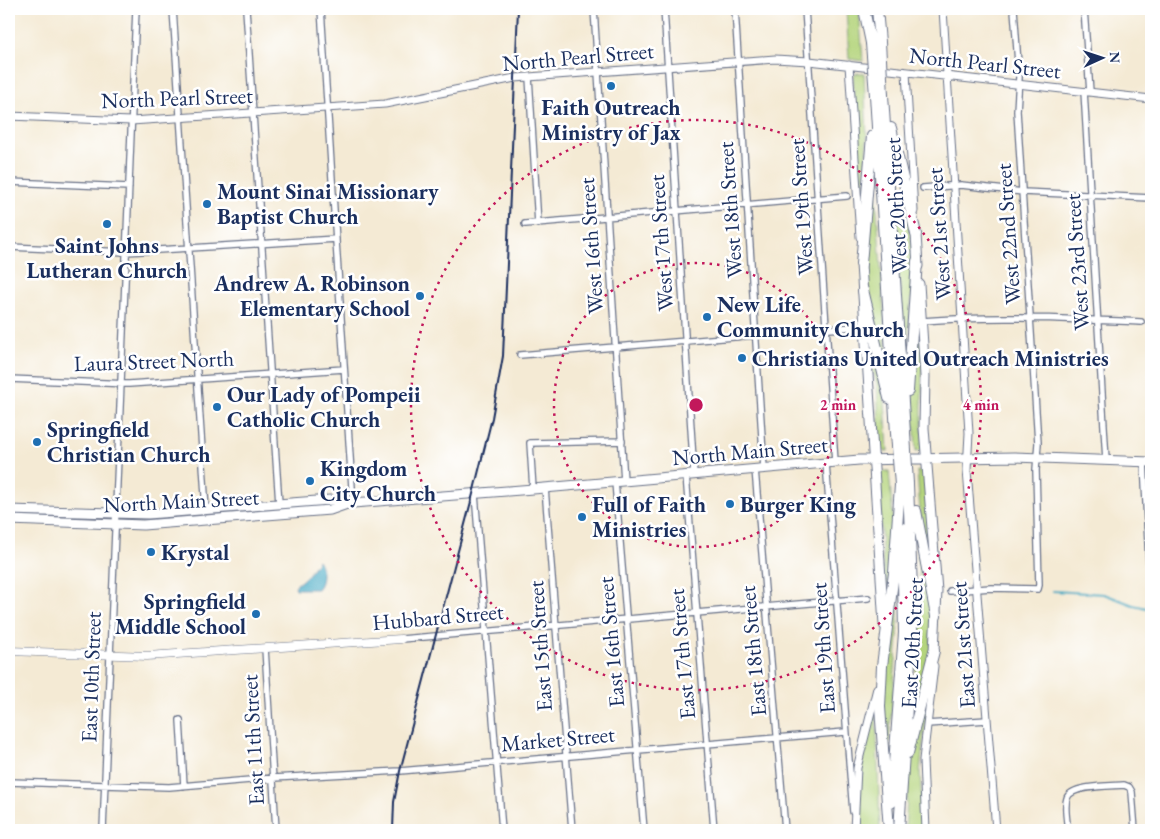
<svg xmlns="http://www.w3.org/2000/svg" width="1160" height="839" font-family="'EB Garamond',serif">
  <rect width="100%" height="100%" fill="#fff"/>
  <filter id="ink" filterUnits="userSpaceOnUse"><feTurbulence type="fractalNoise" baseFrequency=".02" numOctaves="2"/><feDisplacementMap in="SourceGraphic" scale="10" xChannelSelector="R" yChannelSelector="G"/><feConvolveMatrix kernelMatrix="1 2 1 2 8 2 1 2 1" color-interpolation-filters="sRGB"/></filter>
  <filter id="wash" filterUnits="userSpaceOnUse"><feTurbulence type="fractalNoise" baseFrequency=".0096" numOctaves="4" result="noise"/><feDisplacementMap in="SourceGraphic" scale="20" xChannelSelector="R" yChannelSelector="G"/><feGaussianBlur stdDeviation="1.12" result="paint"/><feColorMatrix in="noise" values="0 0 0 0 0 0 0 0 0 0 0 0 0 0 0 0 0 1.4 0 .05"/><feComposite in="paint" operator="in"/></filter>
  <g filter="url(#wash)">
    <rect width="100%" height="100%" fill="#f4ead4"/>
    <path fill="#b4d47b" stroke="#68826c" d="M846 9H859L863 61 849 59Z
      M857 73H864L867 138 862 221 853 76Z
      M892 151 908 213 914 268 905 372Z
      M874 165 889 386 868 284 866 253Z
      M917 311 922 352V450L916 451 912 383Z
      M867 316 885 401 888 451H884L880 446 877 385 871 366Z
      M878 471H889L893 518 886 625Z
      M917 471H924L934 589 920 511Z
      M918 553H920L930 610 931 651 912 721 920 614Z
      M898 574V635L887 765 883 702Z
      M929 690 920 772 923 830H905L909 769Z
      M876 706 880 830H859L858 777Z"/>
    <path fill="#43a8c3" stroke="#2f6c90" d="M318 560C323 567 324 582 317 589H296L295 586 308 575Z"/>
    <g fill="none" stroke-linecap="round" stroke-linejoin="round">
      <path stroke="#43a8c3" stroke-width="2" d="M1053 591 1104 594 1133 605 1151 609"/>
    </g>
  </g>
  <g filter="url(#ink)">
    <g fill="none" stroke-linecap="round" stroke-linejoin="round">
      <g stroke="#677087" stroke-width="8">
        <path id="minor" d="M173 9 206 510
          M246 9 279 504
          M321 9 353 503
          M594 9 624 481
          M664 9 694 475
          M735 9 764 469
          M805 9 835 462
          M1084 9 1090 92
          M529 77 538 224
          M1084 91 1106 460
          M9 182 129 187
          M923 188 961 185 1023 192 1151 198
          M525 224 847 196
          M9 247 126 252 336 239
          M922 321C995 315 1067 319 1141 322
          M520 355 853 327
          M9 379 129 384 344 369
          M1144 462 1149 564
          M826 463 853 812
          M755 469 785 830
          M686 475 714 830
          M615 482 644 830
          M545 488 572 830
          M533 489 530 443 622 441
          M475 494 502 830
          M950 591 991 588 1038 589 1039 585 1036 470 1038 443 1017 111 1019 77 1014 9
          M401 639 868 598
          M265 648 276 830
          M180 720 184 786
          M927 724 987 720
          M9 782 169 787 273 778 400 771 845 732
          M103 830 136 9
          M1068 830C1067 821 1064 807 1067 798 1071 785 1111 786 1124 785L1129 787 1132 792 1135 830"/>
      </g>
      <g stroke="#677087" stroke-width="9">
        <path id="tertiary" d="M943 9 969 433 967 470 996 830
          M849 65 860 237
          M906 72 914 211
          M9 116 131 121 385 104 515 78 775 59 809 61 1151 99
          M854 830 857 768 877 688
          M926 830 923 760 934 666"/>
      </g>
      <g stroke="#677087" stroke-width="9">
        <path id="secondary" d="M9 651 147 656 401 639"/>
      </g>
      <g stroke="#677087" stroke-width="11">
        <path id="primary" d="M916 234 918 266
          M861 264 884 625
          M919 284 925 376 924 428 937 591 934 651
          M9 510 148 514 330 500 353 503 533 489 859 460 1014 457 1151 462
          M9 520 143 525 330 510 350 503"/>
      </g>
      <g stroke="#677087" stroke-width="12">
        <path id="motorway" d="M864 9 871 43
          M877 9 880 42
          M875 95 896 433
          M883 95 905 433
          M891 128 916 234
          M861 264 872 136
          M863 290 889 398
          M908 391 917 261
          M916 511 936 616
          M908 753 934 651
          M891 803 904 633 902 528
          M889 830 880 707 882 666 894 573 900 485
          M899 830 913 615 908 484"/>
      </g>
      <use href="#minor" stroke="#fff" stroke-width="5.5"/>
      <use href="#tertiary" stroke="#fff" stroke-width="7"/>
      <use href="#secondary" stroke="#fff" stroke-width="8"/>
      <use href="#primary" stroke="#fff" stroke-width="9"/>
      <use href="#motorway" stroke="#fff" stroke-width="10"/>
      <path stroke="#1b2f5e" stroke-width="2" d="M393 830 394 802 400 771 473 494 492 418 503 356 518 9"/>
      <g stroke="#677087" stroke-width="12" stroke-linecap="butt">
        <path id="motorway-bridge" d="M880 42 883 95
          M871 43 875 95
          M896 433 900 485
          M905 433 908 484"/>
      </g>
      <use href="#motorway-bridge" stroke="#fff" stroke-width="10"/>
    </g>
  </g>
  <g fill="none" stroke="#c2185b" stroke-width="2.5" stroke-dasharray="2.5 5">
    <circle cx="696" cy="405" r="142"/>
    <circle cx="696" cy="405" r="285"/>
  </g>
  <g fill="#1f6fb2" stroke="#fff" stroke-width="2">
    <circle cx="611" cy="86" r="5"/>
    <circle cx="207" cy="204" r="5"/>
    <circle cx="107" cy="224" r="5"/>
    <circle cx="420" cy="296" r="5"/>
    <circle cx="707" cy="317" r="5"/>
    <circle cx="742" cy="358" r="5"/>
    <circle cx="217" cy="407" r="5"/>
    <circle cx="37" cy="442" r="5"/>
    <circle cx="310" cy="481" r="5"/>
    <circle cx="730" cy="504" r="5"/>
    <circle cx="582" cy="517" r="5"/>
    <circle cx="151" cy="552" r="5"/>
    <circle cx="256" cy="614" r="5"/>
  </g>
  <g text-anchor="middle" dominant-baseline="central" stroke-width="5" stroke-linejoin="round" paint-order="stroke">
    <g font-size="22" fill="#1b2f5e" stroke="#fff">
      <text transform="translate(578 57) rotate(-5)">North Pearl Street</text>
      <text transform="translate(985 63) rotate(6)">North Pearl Street</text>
      <text transform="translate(177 98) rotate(-2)">North Pearl Street</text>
      <text transform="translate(896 206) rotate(-93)">West 20th Street</text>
      <text transform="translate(801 207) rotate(-94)">West 19th Street</text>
      <text transform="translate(730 210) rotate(-94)">West 18th Street</text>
      <text transform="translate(939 234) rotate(-94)">West 21st Street</text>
      <text transform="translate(1008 234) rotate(-94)">West 22nd Street</text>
      <text transform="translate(661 243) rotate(-94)">West 17th Street</text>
      <text transform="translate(591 246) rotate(-94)">West 16th Street</text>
      <text transform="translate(1077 262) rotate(-94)">West 23rd Street</text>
      <text transform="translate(154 361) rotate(-2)">Laura Street North</text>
      <text transform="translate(750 451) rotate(-5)">North Main Street</text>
      <text transform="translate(181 501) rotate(-3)">North Main Street</text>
      <text transform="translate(438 617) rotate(-5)">Hubbard Street</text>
      <text transform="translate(611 642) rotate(-95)">East 16th Street</text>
      <text transform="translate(912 643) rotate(-87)">East 20th Street</text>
      <text transform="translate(963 645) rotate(-94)">East 21st Street</text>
      <text transform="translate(540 646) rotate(-94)">East 15th Street</text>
      <text transform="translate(823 648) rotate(-94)">East 19th Street</text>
      <text transform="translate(753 651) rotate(-95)">East 18th Street</text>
      <text transform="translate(682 654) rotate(-95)">East 17th Street</text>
      <text transform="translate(91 677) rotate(-88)">East 10th Street</text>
      <text transform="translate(558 739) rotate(-5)">Market Street</text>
      <text transform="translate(253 740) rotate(-93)">East 11th Street</text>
    </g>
    <g font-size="22" font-weight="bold" fill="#1b2f5e" stroke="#fff" text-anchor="start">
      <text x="611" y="107" text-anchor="middle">Faith Outreach<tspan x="611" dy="25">Ministry of Jax</tspan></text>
      <text x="217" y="191">Mount Sinai Missionary<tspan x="217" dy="25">Baptist Church</tspan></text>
      <text x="107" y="245" text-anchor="middle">Saint Johns<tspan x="107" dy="25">Lutheran Church</tspan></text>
      <text x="410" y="283" text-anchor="end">Andrew A. Robinson<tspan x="410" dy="25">Elementary School</tspan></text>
      <text x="717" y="304">New Life<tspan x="717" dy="25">Community Church</tspan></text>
      <text x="752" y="358">Christians United Outreach Ministries</text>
      <text x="227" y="394">Our Lady of Pompeii<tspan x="227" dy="25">Catholic Church</tspan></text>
      <text x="47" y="429">Springfield<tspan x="47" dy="25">Christian Church</tspan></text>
      <text x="320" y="468">Kingdom<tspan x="320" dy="25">City Church</tspan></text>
      <text x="592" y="504">Full of Faith<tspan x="592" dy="25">Ministries</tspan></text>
      <text x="740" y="504">Burger King</text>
      <text x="161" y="552">Krystal</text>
      <text x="246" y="601" text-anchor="end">Springfield<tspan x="246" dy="25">Middle School</tspan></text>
    </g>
  </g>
  <circle cx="696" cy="405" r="8" fill="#c2185b" stroke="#fff" stroke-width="2.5"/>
  <g font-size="15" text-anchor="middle" font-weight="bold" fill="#c2185b" stroke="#fff" stroke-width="5" stroke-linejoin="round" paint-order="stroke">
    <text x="838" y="410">2 min</text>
    <text x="981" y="410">4 min</text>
  </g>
  <rect width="1160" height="839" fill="none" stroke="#fff" stroke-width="30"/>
  <g transform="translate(1102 58) rotate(87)" stroke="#ffffff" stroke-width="4" paint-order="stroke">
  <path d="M0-4L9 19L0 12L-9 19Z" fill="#1b2f5e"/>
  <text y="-8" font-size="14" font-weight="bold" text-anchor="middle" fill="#1b2f5e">N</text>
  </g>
</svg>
